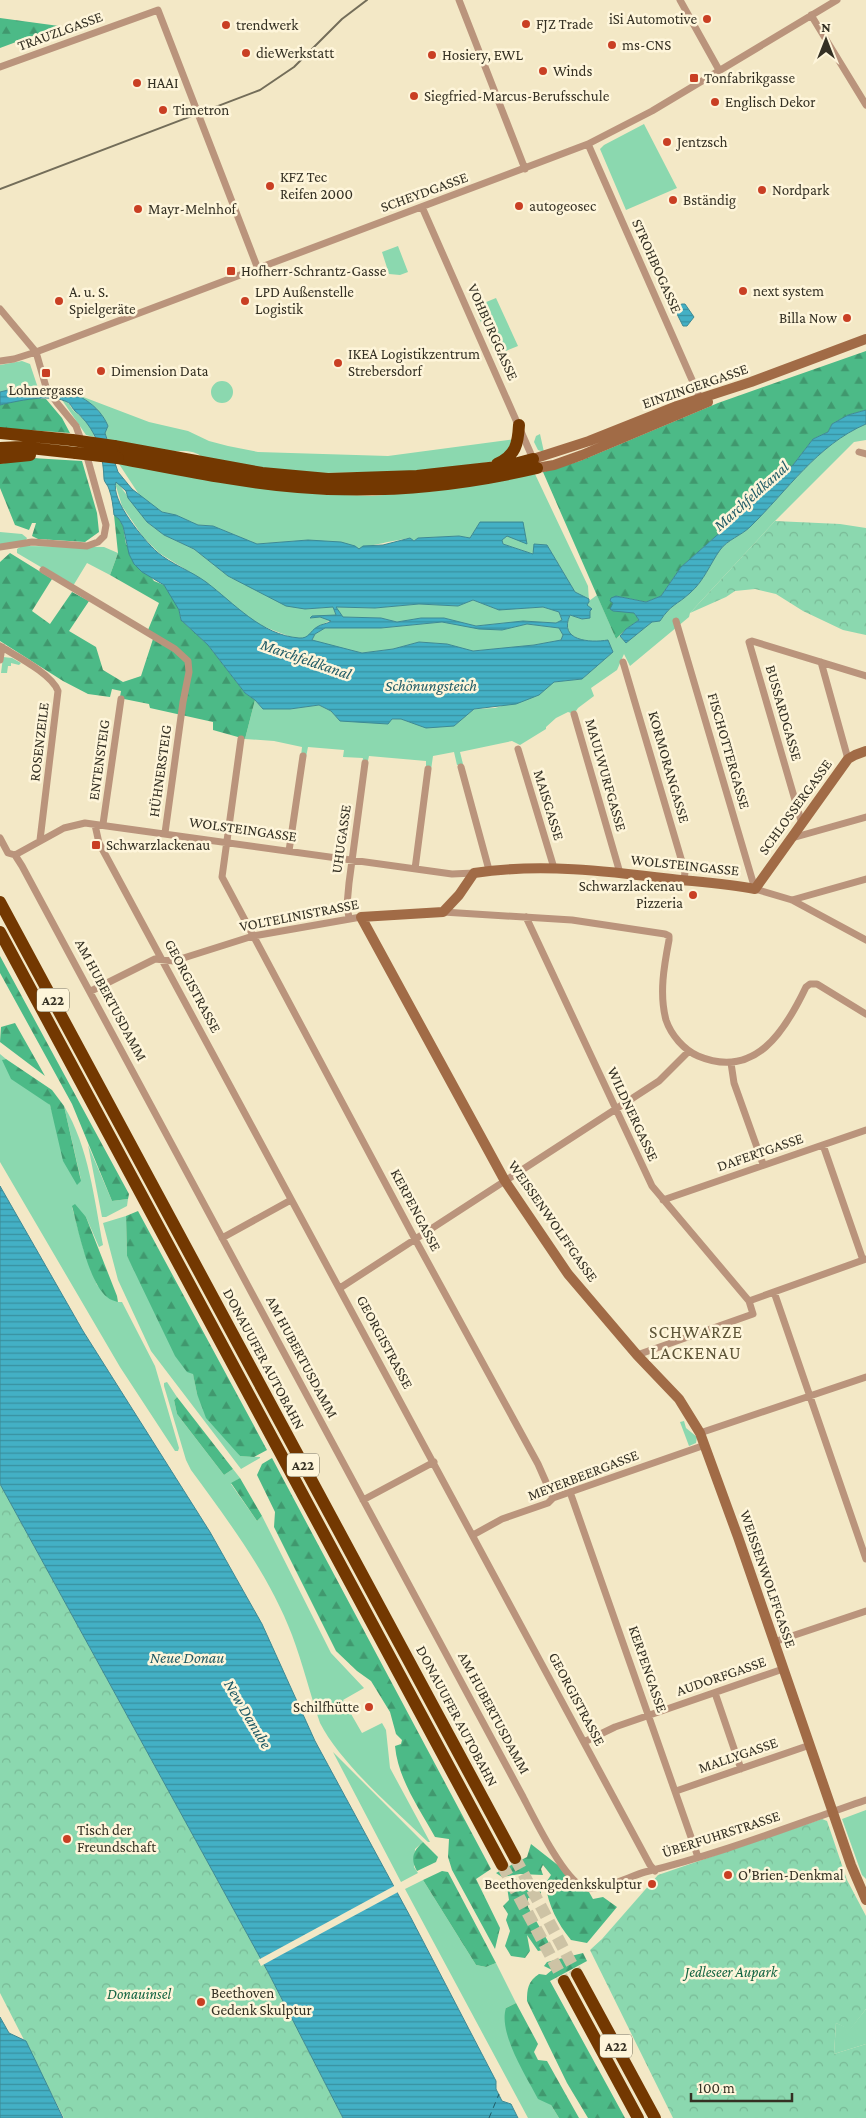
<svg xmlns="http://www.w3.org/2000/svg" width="866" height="2118" font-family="'Crimson Pro',serif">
  <defs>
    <pattern id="forest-firs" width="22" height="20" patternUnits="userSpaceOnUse" patternTransform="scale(1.25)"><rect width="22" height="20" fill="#4cba87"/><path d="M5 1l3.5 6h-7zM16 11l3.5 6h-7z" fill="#40986e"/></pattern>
    <pattern id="park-crowns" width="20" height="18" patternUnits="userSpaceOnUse" patternTransform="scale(1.25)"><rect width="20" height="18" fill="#8bd8af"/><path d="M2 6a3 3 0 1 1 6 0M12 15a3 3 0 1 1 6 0" fill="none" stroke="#79ba96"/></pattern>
    <pattern id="water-rules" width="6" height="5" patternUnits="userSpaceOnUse" patternTransform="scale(1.25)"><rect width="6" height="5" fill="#43b0c5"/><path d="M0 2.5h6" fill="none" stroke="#3990a0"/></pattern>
  </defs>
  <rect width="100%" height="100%" fill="#f3e8c6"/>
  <path fill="#8bd8af" d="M644 124 677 188 626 210 600 149 604 145Z
    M398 246 408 272 400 275 389 274 382 252Z
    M496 298 518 346 496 355 474 307Z
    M22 361 30 364 38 388 18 392 8 390 0 392V365Z
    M211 392a11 11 0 1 1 22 0a11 11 0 1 1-22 0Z
    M57 387 149 422 188 431 209 441 228 446 258 452 388 456 516 439 511 454 490 462 419 472 315 473 258 468 203 458C192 447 176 453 162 451 144 449 126 444 108 440L105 433 108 426C98 403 79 396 57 387Z
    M62 400C71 403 69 406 74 411 82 418 93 424 94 437L86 435Z
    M866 424V440L854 442 775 521 690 613 689 617 630 666 624 654 617 670 591 688 594 696 578 708 576 711 571 713 568 712 556 718 546 727V729L520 745 512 741 460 752 463 764 457 765 454 752 433 756 431 770 426 769V761L369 756 367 765 362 764 363 758 343 757 344 750 308 747 306 757 301 756 302 747 274 741 245 739 255 700 263 709H290L319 705 331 711 340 721 401 719 412 723 454 726 474 709 495 708 539 695 553 682 582 679 613 652 608 640C590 643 558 641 570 615L582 619 588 599 575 592 547 545 533 554 503 544 502 540 523 522H480L470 538 459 536 418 538 414 541 409 538C400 540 364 546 359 549L308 540 257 544 213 526 198 525 176 515 162 512 140 496 119 464 316 494 372 496 435 491 535 474 588 586 589 601 597 595 616 639 620 636 626 643 652 622 660 621C671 604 677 605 690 593 704 581 710 564 720 550 727 540 742 535 750 527 788 490 817 445 866 424Z
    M540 434 544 452 538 450 534 442 536 436Z
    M117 482 147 522 164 535 194 549 228 576 305 609 333 607 336 616 320 617 331 620 317 627 308 637 301 639 291 637 254 623 204 581 159 553 143 537 122 506 115 483Z
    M0 532 22 534 27 538 26 540 0 545Z
    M22 546 104 547 118 553 110 575 87 563 73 586 17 553V549Z
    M473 600 499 610 543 607 559 612 562 620 556 623 523 621 476 626 444 618H421L397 622 381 618 343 617 335 607 375 608 419 604 458 606Z
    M442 622 502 630 527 624 559 628 563 635 561 640 534 645 472 651 447 644 419 642 393 649 362 653 312 641 315 634 325 628H381Z
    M3 657 12 658 21 663 19 665 11 663V666H8L7 673H1Z
    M0 1054 6 1059 3 1060 50 1105 56 1125 81 1180 64 1106C89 1148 94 1198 103 1245L99 1247 86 1217 72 1207 84 1251 97 1285 118 1302H122L155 1366 179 1448 178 1451H175L120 1367 0 1162Z
    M88 1145 112 1201 128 1199 127 1206 106 1217H102Z
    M126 1216 127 1256 193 1373 197 1394 240 1456 260 1457V1458L241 1469 151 1351 118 1280 103 1223Z
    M167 1382 177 1397 174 1400 177 1414 224 1475 233 1469 240 1478 231 1484 257 1521 262 1516 331 1653 364 1688 343 1700 362 1733 382 1723 386 1730 390 1768 430 1842H428C394 1809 341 1764 320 1723 310 1694 303 1664 292 1635 269 1575 229 1522 191 1470L186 1460 164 1386V1383Z
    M684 1421 686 1428 697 1437 696 1443 689 1446 680 1422Z
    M333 1752 423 1842 415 1849 414 1867 418 1873 401 1882Z
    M866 1810V1879L862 1875 842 1819Z
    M423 1880 476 1965 486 1967 496 1963 516 2003 506 2008 551 2105 559 2118H528L405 1889Z
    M866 2009V2044L834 2054 836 2023 850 2029Z"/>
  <path fill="url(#forest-firs)" d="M0 18 59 26 0 48Z
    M866 351V410L848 415 832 424 828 432 813 439 793 465 776 479 758 499 681 567 661 596 646 602 616 596 634 613 639 620 626 629 616 639 543 472 580 461 718 403Z
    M26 398 46 399 62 418 70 433 0 428V405Z
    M32 458 82 461 97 513 99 532 85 542 38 539 32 536 36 523H32L29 530 15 525 0 488V464Z
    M114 515 119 519 123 526 126 544 154 581 164 585 174 600 179 610 181 620 208 645 245 693 255 700 245 739 213 730V722L150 708 149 704 124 699 120 697 121 691 112 689 110 697 88 694 63 681 0 641V562L10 553 52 579 32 611 50 624 72 592 89 601 69 631 96 647 103 670 123 682 141 676 153 639 148 630 159 603 110 575 118 553Z
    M0 956 129 1194 128 1199 112 1201 72 1104 0 973Z
    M15 1023 45 1076 0 1042 1 1027Z
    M6 1059 52 1090 64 1106 81 1181 77 1185 63 1161 50 1105 11 1079 2 1060Z
    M75 1204 86 1217 117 1296 118 1302C115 1301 110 1300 107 1297 89 1283 78 1229 72 1206Z
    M138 1211 267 1450 254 1457 240 1456 206 1418 197 1394 193 1374 187 1372 175 1356 127 1256 126 1216Z
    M177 1397 233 1469 224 1475 177 1414 174 1400Z
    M272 1458 491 1869 476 1879 500 1928 495 1949 452 1870 448 1857 449 1839 435 1837C419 1808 398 1779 395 1746L401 1744 402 1740 396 1734 390 1712 371 1681 357 1671 336 1651 274 1527 275 1512 257 1475 262 1464Z
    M240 1478 262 1516 257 1521 231 1483Z
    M423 1842 438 1857 436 1862 417 1871C410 1859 413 1851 423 1842Z
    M531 1844 559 1866 575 1885 589 1892 593 1899 603 1897 617 1907 587 1943 571 1940C557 1923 549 1906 545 1884L551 1875 543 1865 541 1869 543 1875 520 1874 502 1877 496 1873 527 1857Z
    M442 1871 448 1872 496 1963 486 1967 476 1965 423 1880Z
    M539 1881 541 1893 535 1899 528 1898V1907L549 1943 543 1950 538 1951 527 1935 530 1951 525 1958 511 1956 505 1946 510 1931 506 1920 508 1914 503 1906 509 1900 507 1887 523 1882Z
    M583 1953 587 1961 550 1981 625 2118H588L567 2083 527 2001C527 1989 528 1981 539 1974L546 1975 552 1970 544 1966 547 1962Z
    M516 2003 538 2044 534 2052 538 2060 547 2061 579 2118H559L551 2105 538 2099C526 2076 498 2033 506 2008Z"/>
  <path fill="url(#park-crowns)" d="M775 521 840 524 866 528V635L843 630 803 611 776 594 755 589 735 591 726 597 690 613Z
    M0 1484 268 1972 343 2118H64L0 1993Z
    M822 1819 827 1821 847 1880 866 1916V2009L850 2030 836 2023 834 2054 866 2044V2118H673L590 1950 602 1939 658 1875Z"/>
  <path fill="url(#water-rules)" stroke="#3e8a94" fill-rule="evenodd" d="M682 304H685L694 317 687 326H683L675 310 677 306Z
    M53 387C76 392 99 404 108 426L105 433 118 472 132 489 162 512 176 515 198 525 213 526 257 544 308 540 341 542 355 546 359 549 363 546 383 545 410 538 414 541 418 538 459 536 470 538 480 522H523L527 544 507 536 502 540 503 544 533 554 534 544 547 545 575 592 589 599V602L587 605 592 609 590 611V618L582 619 570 615C558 641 590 643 608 640L613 652 582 679 554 682 539 695 516 704 474 709 454 726 426 728 401 719H392L388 724 340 721 331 711 319 705 290 709H263L255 700 245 693 208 645 181 620 179 610 164 585 142 572 134 564 129 554 123 526 119 519 114 515C113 506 112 497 109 489 108 485 104 482 104 479 103 452 96 428 75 411 71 407 71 403 65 401 48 394 17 401 0 405V392L8 390 18 392ZM116 482 126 491 128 498 147 522 164 535 194 549 228 576 286 606 305 609 333 607 336 615 312 616 310 618 320 617 331 621C327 624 321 624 317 627 310 631 309 639 299 638 261 635 234 603 206 582 191 571 171 564 157 552 144 540 110 500 116 482ZM473 600 499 610 543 607 559 612 562 620 556 623 523 621 476 626 444 618H421L397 622 381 618 343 617 336 607 375 608 419 604 458 606ZM442 622 479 629 502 630 527 624 559 628 563 635 561 640 534 645 473 651 447 644 419 642 393 649 362 653 312 640 315 634 325 628H381Z
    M866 410V424C817 445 788 490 750 527 742 535 727 540 720 550 710 564 704 581 690 593 677 605 671 604 660 621L652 622 626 643 620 636 626 629 639 620 634 613 613 611 610 609 613 603 610 601 611 598 616 596 646 602 661 596 681 567 758 499 776 479 793 465 813 439 828 432 832 424 848 415Z
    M0 1186 83 1331 210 1532 262 1624 315 1741 411 1918 496 2081V2089L502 2101 511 2104 518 2118H343L268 1972 0 1484Z
    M0 2017 9 2033 26 2041 63 2118H0Z"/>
  <path fill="#f3e8c6" d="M396 1885 400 1891 281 1955 261 1966 258 1960Z"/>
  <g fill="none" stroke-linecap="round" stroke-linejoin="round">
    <path stroke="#205b66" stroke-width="1" stroke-dasharray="6 5" stroke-linecap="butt" d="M489 2118 499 2094"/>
    <path stroke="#cdc3a5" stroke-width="12" stroke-dasharray="12 6" stroke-linecap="butt" d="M515 1858 577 1974
      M502 1865 564 1981"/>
    <path stroke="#ba947c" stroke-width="7" d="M459 0 525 169
      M680 0 719 70
      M811 15 866 105
      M0 67 158 10 258 269
      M588 144 700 398
      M422 207 534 461
      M0 309 36 352 46 387 57 403 76 426 82 443
      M0 361 14 359 36 352 588 144 652 111 837 0
      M859 452 866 454
      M0 547 32 542 87 546 98 542 104 536 106 525 86 453
      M43 570 175 649 188 661 189 672 183 702 165 833
      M676 621 755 889 792 900 866 940
      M0 646C16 656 52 674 58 691L40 840
      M0 660 2 647
      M623 662 685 872 684 880
      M821 662 848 759
      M574 714 620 873
      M241 739 222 877 415 1239 538 1464 553 1498
      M518 749 554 868
      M461 767 489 870
      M103 824 121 699
      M802 824 749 642 752 641 866 676
      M95 825 99 843 650 1865 655 1871
      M0 838 8 853 15 855 22 866 522 1795C533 1816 563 1878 583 1887 598 1893 630 1876 645 1872 720 1854 793 1825 866 1800
      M792 838 866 817
      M289 851 303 756
      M15 855 64 828 85 823 452 874 474 873
      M415 869 428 769
      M792 900 866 879
      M443 912 572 920 665 934 669 936V940C664 966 659 994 666 1020 671 1035 684 1050 698 1056 755 1080 785 1031 806 987L810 984H817L866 1014
      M526 917 652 1186 749 1301
      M349 918 347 905 349 883 365 763
      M91 991 155 959 174 961 253 936 361 917
      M731 1063 734 1083 763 1164
      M823 1145 863 1260
      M663 1200 866 1130
      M222 1238 291 1200
      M340 1288 659 1081 688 1052
      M774 1292 866 1559
      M637 1355 753 1314 749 1301 866 1259
      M700 1433 866 1377
      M570 1492 698 1857
      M363 1500 434 1462
      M473 1535 502 1519 548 1503 553 1498 705 1445
      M774 1642 866 1611
      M715 1693 741 1769
      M584 1742 615 1727 783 1669
      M676 1791 810 1745"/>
    <path stroke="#a16b46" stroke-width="10" d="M533 459 589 441 677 406 751 382 866 339
      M537 468 554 465 582 455 708 402
      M866 751 855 755 848 759 755 889C728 884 700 882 672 879 607 871 540 863 474 873L459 895 443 912 361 917 505 1181 568 1274 637 1355 679 1399 700 1433 738 1537 851 1865 866 1900"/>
    <path stroke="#733801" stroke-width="12" d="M0 433 72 440
      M114 446 262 473 328 479 417 476 507 466 533 459
      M0 448 21 447 76 453
      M0 458 30 455
      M118 458C178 469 237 482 298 487 378 494 459 486 537 468
      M497 464C516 455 518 444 519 425
      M0 902 515 1858
      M0 932 502 1865
      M577 1974 655 2118
      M564 1981 638 2118"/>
    <path stroke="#736d59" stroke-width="2" d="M0 189 260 90 294 67 342 19 367 0"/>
    <path stroke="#733801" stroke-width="12" d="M72 440 114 446
      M76 453 118 458"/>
  </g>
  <g fill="#c93f23" stroke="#fef5da" stroke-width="2">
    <circle cx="707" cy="19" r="5"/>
    <circle cx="526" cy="24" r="5"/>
    <circle cx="226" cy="25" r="5"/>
    <circle cx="612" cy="45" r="5"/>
    <circle cx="246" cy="53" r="5"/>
    <circle cx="432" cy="55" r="5"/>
    <circle cx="543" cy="71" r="5"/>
    <rect x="689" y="73" width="10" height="10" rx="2.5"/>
    <circle cx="137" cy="83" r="5"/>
    <circle cx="414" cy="96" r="5"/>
    <circle cx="715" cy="102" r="5"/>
    <circle cx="163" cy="110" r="5"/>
    <circle cx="667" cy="142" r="5"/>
    <circle cx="270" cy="186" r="5"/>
    <circle cx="762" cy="190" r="5"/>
    <circle cx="673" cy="200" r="5"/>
    <circle cx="519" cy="206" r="5"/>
    <circle cx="138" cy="209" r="5"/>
    <rect x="226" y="266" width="10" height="10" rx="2.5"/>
    <circle cx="743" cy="291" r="5"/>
    <circle cx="59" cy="301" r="5"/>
    <circle cx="245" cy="301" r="5"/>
    <circle cx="847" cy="318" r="5"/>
    <circle cx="338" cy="363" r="5"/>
    <circle cx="101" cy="371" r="5"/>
    <rect x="41" y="368" width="10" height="10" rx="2.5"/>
    <rect x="91" y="840" width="10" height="10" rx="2.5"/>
    <circle cx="693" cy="895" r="5"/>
    <circle cx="369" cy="1707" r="5"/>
    <circle cx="67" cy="1839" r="5"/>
    <circle cx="728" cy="1875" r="5"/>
    <circle cx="652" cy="1884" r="5"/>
    <circle cx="201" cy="2002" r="5"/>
  </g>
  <g text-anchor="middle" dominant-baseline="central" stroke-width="5" stroke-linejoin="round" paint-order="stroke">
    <g fill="#fef5da" stroke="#716b5a" stroke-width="1">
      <rect x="37" y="988.5" width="32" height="23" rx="4"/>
      <rect x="287" y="1453.5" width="32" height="23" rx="4"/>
      <rect x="600" y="2034.5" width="32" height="23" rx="4"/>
    </g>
    <g font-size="14" font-weight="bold" fill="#343023">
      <text x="53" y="1000">A22</text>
      <text x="303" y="1465">A22</text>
      <text x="616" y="2046">A22</text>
    </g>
    <g font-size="15" fill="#343023" stroke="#fef5da" text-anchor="start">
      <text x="697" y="19" text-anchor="end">iSi Automotive</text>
      <text x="536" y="24">FJZ Trade</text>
      <text x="236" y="25">trendwerk</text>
      <text x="622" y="45">ms-CNS</text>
      <text x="256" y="53">dieWerkstatt</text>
      <text x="442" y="55">Hosiery, EWL</text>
      <text x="553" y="71">Winds</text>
      <text x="704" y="78">Tonfabrikgasse</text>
      <text x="147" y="83">HAAI</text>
      <text x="424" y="96">Siegfried-Marcus-Berufsschule</text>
      <text x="725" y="102">Englisch Dekor</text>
      <text x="173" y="110">Timetron</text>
      <text x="677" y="142">Jentzsch</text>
      <text x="280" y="177">KFZ Tec<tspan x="280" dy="17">Reifen 2000</tspan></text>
      <text x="772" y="190">Nordpark</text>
      <text x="683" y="200">Bständig</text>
      <text x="529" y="206">autogeosec</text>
      <text x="148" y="209">Mayr-Melnhof</text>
      <text x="241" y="271">Hofherr-Schrantz-Gasse</text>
      <text x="753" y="291">next system</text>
      <text x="69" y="292">A. u. S.<tspan x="69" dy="17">Spielgeräte</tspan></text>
      <text x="255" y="292">LPD Außenstelle<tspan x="255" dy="17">Logistik</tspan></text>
      <text x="837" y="318" text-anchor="end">Billa Now</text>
      <text x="348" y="354">IKEA Logistikzentrum<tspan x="348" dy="17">Strebersdorf</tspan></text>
      <text x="111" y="371">Dimension Data</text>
      <text x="46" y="390" text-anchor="middle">Lohnergasse</text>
      <text x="106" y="845">Schwarzlackenau</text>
      <text x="683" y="886" text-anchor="end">Schwarzlackenau<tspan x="683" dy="17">Pizzeria</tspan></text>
      <text x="359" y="1707" text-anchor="end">Schilfhütte</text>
      <text x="77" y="1830">Tisch der<tspan x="77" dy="17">Freundschaft</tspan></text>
      <text x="738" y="1875">O'Brien-Denkmal</text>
      <text x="642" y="1884" text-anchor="end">Beethovengedenkskulptur</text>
      <text x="211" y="1993">Beethoven<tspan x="211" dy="17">Gedenk Skulptur</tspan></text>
    </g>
    <g font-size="15" fill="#343023" stroke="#fef5da">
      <text transform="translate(60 31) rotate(-20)">TRAUZLGASSE</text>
      <text transform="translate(424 192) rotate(-20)">SCHEYDGASSE</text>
      <text transform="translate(657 266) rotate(66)">STROHBOGASSE</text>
      <text transform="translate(493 332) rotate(66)">VOHBURGGASSE</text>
      <text transform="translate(695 386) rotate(-19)">EINZINGERGASSE</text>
      <text transform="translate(784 713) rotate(74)">BUSSARDGASSE</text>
      <text transform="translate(39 742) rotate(-83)">ROSENZEILE</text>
      <text transform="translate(729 751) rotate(74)">FISCHOTTERGASSE</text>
      <text transform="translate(99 760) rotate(-82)">ENTENSTEIG</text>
      <text transform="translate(669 767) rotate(74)">KORMORANGASSE</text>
      <text transform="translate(160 771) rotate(-82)">HÜHNERSTEIG</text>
      <text transform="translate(606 775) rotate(74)">MAULWURFGASSE</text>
      <text transform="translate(549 805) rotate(73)">MAISGASSE</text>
      <text transform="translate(795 807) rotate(-54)">SCHLOSSERGASSE</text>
      <text transform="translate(243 829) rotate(8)">WOLSTEINGASSE</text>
      <text transform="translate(341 839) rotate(-82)">UHUGASSE</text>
      <text transform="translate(685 865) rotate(6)">WOLSTEINGASSE</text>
      <text transform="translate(299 915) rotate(-11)">VOLTELINISTRASSE</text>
      <text transform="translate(193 986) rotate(62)">GEORGISTRASSE</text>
      <text transform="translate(111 1000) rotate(62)">AM HUBERTUSDAMM</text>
      <text transform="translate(633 1114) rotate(65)">WILDNERGASSE</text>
      <text transform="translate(760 1152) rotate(-19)">DAFERTGASSE</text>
      <text transform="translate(416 1210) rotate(62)">KERPENGASSE</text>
      <text transform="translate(553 1221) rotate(55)">WEISSENWOLFFGASSE</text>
      <text transform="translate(385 1342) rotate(62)">GEORGISTRASSE</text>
      <text transform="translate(302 1357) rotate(62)">AM HUBERTUSDAMM</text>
      <text transform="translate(264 1359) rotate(62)">DONAUUFER AUTOBAHN</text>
      <text transform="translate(583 1475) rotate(-21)">MEYERBEERGASSE</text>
      <text transform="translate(768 1579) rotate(71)">WEISSENWOLFFGASSE</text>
      <text transform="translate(648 1669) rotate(71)">KERPENGASSE</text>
      <text transform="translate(721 1676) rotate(-19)">AUDORFGASSE</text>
      <text transform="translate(577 1699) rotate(62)">GEORGISTRASSE</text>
      <text transform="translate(494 1713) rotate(62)">AM HUBERTUSDAMM</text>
      <text transform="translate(457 1716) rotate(62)">DONAUUFER AUTOBAHN</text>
      <text transform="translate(738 1755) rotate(-19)">MALLYGASSE</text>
      <text transform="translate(721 1834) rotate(-18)">ÜBERFUHRSTRASSE</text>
    </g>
    <g font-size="15" font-style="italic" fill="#136543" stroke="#fef5da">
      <text x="731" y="1972">Jedleseer Aupark</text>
      <text x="139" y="1994">Donauinsel</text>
    </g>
    <g font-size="16" font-style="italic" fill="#205b66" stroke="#fef5da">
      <text transform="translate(751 496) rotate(-42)">Marchfeldkanal</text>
      <text transform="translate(306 659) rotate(19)">Marchfeldkanal</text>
      <text x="431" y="685">Schönungsteich</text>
      <text x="187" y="1657">Neue Donau</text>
      <text transform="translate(248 1714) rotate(59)">New Danube</text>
    </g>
    <g font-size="18" letter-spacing="1" fill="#5f5638" stroke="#fef5da">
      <text x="696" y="1332">SCHWARZE<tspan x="696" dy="21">LACKENAU</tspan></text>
    </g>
  </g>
  <g transform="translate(826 40)" stroke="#fef5da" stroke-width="4" paint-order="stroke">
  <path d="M0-4L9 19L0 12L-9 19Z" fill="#343023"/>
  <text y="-8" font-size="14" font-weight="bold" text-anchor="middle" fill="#343023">N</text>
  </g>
  <path d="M691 2093v8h101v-8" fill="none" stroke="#343023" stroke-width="2.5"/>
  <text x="698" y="2093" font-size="15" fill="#343023" stroke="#fef5da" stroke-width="4" paint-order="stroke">100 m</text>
</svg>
